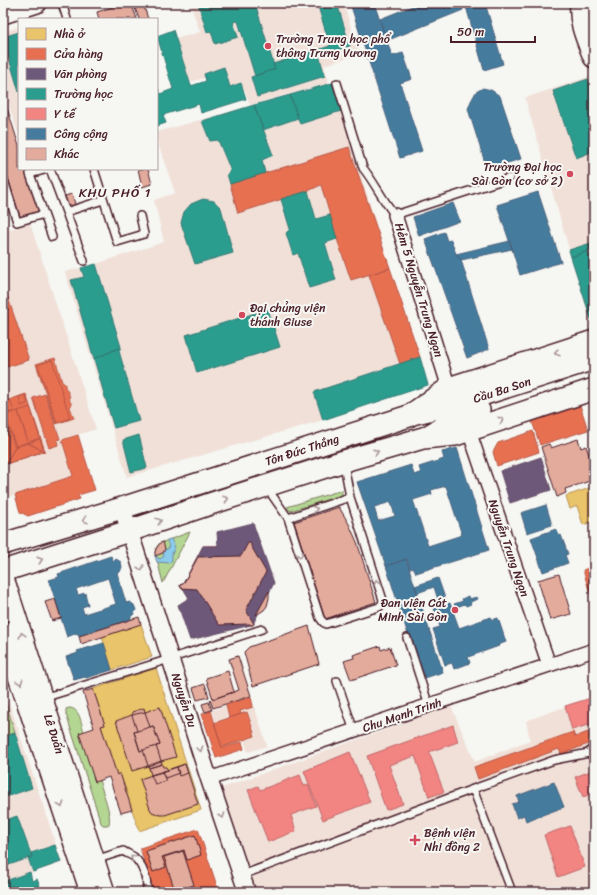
<svg xmlns="http://www.w3.org/2000/svg" width="597" height="895" font-family="Sriracha,sans-serif">
  <rect width="100%" height="100%" fill="#f6f6f2"/>
  <filter id="ink" filterUnits="userSpaceOnUse"><feTurbulence type="fractalNoise" baseFrequency=".025" numOctaves="2"/><feDisplacementMap in="SourceGraphic" scale="8" xChannelSelector="R" yChannelSelector="G"/><feConvolveMatrix kernelMatrix="1 2 1 2 8 2 1 2 1" color-interpolation-filters="sRGB"/></filter>
  <g filter="url(#ink)">
    <path fill="#f0e0d8" d="M190 3H343L360 54 324 65 329 83 250 105 245 90 231 95 224 72 190 82 176 39 200 32Z
      M19 27V136L3 88V32Z
      M594 75V331H593L525 98Z
      M332 83 390 268 428 385 323 420 127 477 65 272 96 264 164 242 154 200 175 193 157 140V132Z
      M30 223 96 429 62 440 73 476 3 499V232Z
      M3 684 62 863 3 882Z
      M251 696 267 746 248 752 244 741 222 748 211 711Z
      M594 696V892H253L219 789 451 706 475 762 530 740 526 721Z"/>
    <path fill="#b3d792" stroke="#7e7b5e" d="M342 490V495L290 511 287 507Z
      M190 532 163 583 155 552C156 547 158 544 163 542Z
      M5 700 15 733 3 737V701Z
      M69 708C80 708 81 723 84 732L80 733 95 781 99 780C102 791 112 814 109 824L107 825H103L101 823 66 714V709Z"/>
    <path fill="#8bcbec" stroke="#71869f" d="M171 539 175 547 172 554V560L169 563 157 562 155 556 160 559 164 556 163 553 165 549H168C170 546 167 543 167 540Z"/>
    <path fill="#e9c46a" stroke="#b99257" d="M593 487 594 490V521L583 525 577 506 570 509 566 496Z
      M141 624 152 657 112 670 102 637Z
      M156 668 201 810 139 831 120 773 117 775 101 726 105 725 93 689Z"/>
    <path fill="#e76f51" stroke="#b85746" d="M349 147 390 268 351 280 337 239 321 185 308 191 238 213 230 184Z
      M390 268 420 357 400 364 369 275Z
      M3 283 29 360 7 367 3 356Z
      M55 358 62 382 65 384V387L69 394 70 402 72 404 70 407 74 418 56 424 36 364Z
      M52 360 70 418 57 423 38 365Z
      M3 386 6 394 3 395Z
      M26 394 45 451 6 464 3 455V402Z
      M45 394 60 439 57 440 58 445 49 448 33 398Z
      M25 395 28 403 21 406 19 397Z
      M10 400 14 411 3 414V402Z
      M580 405 588 430 540 445 532 421Z
      M30 407 40 438 28 442 18 411Z
      M18 411 28 442 16 446 5 415Z
      M3 414 4 415 15 447 6 464 3 453Z
      M533 431 539 452 497 466 493 452 498 443Z
      M78 435 95 490 78 495 80 499 28 516 20 512 15 495 73 476 62 440Z
      M40 439 44 451 28 443Z
      M28 443 44 451 6 464 15 447Z
      M248 543H250L251 544V546L273 583 253 622 254 624 253 625H251L250 624 206 625 183 588H181L180 585 183 584 203 546 248 545Z
      M594 566V596L591 597 583 570Z
      M251 697 253 707 240 711 241 714 229 718 226 705Z
      M211 711 222 748 242 742 244 749 216 758 202 714Z
      M247 712 255 736 222 747 214 723Z
      M573 732 575 737 588 732 591 743 561 754 559 749 478 779 474 767Z
      M198 829 219 892H154L140 848Z"/>
    <path fill="#6d597a" stroke="#624862" d="M541 457 551 490 510 503 500 471Z
      M253 523 274 583 254 622V624L253 625H251L190 640 178 605 189 598 183 588H181L180 585 183 584 203 546H218L217 532Z"/>
    <path fill="#2a9d8f" stroke="#347771" d="M198 3H255L275 69 255 76 238 21 233 22 238 37 215 44 211 31 207 32Z
      M317 3H337L350 46 319 55 325 76 257 97 251 77 275 69 273 64 330 46Z
      M173 30 191 86 206 81 204 74 224 67 230 87 241 83 246 99 201 113 199 104 163 115 166 123 157 126V91L159 90 160 94 173 89 157 36Z
      M19 32V92L7 52 3 53V37Z
      M588 79 594 97V151L576 158 553 91Z
      M332 83 341 111 300 124 290 95Z
      M290 95 298 118 263 130 254 105Z
      M254 105 273 155 262 160 265 173 230 184 227 174 231 171 218 140 210 141 202 121Z
      M308 191 316 219 330 215 337 239 325 243 336 280 309 288 298 253 293 255 286 233 290 229 281 199Z
      M203 199 214 201 221 208 233 253 195 264 181 223 184 212 191 204Z
      M594 242V249L571 257 569 250Z
      M588 251 594 270V321L592 322 571 257Z
      M96 264 121 347 94 359 71 280 84 277 81 268Z
      M268 309 280 347 197 373 186 335Z
      M121 347 119 351 139 421 114 428 94 359Z
      M420 357 428 385 323 420 314 392Z
      M139 435 147 468 131 472 123 440Z
      M3 684 7 696 3 697Z
      M15 733 32 788 3 798V737Z
      M17 816 32 857 6 866 3 858V821Z
      M55 845 61 862 33 872 28 858 32 857 31 853Z
      M30 872 32 881 37 879 42 892H3V882Z"/>
    <path fill="#f28482" stroke="#c06668" d="M594 697V723L572 730 565 706Z
      M453 725 458 742 429 752 444 792 429 797 415 756 389 765 403 804 386 810 367 756Z
      M350 752 370 802 323 820 304 771Z
      M593 770 594 772V793L583 797 575 777Z
      M300 775 304 786 308 784 316 806 291 815 296 831 268 842 248 790 258 786 260 790Z
      M570 826 585 867 558 877 544 835Z"/>
    <path fill="#457b9d" stroke="#465f7b" fill-rule="evenodd" d="M350 3H374L392 56 403 53 412 79 400 83 422 151 400 158Z
      M420 3H461L463 10 386 41 380 19Z
      M465 3H485L503 64 484 70Z
      M483 88 491 90 500 96 521 159 487 169 468 109 471 101 476 92Z
      M538 192 561 262 520 275 512 249 497 205Z
      M453 203 460 221 419 236 413 217Z
      M444 232 447 241 451 240 456 254 461 260 489 349 467 358 425 239Z
      M510 241 512 249 461 260 456 254Z
      M457 448 489 550 416 573 414 568 410 569 407 559 386 566 357 482 411 465 414 475 421 473 419 467 444 459 442 452ZM446 486 462 535 428 546 413 500 432 494 431 490ZM391 502 395 516 378 521 374 507Z
      M546 505 552 525 527 533 521 513Z
      M556 529 559 536 561 535 568 554 565 555 568 563 543 572 531 538Z
      M111 556 113 561 116 559 121 562 122 567 120 572 117 573 126 603 130 602 134 605 136 610 133 615 131 616V619L79 636 77 633 67 637 49 580 59 577 58 574ZM108 578 116 604 84 614 82 607 88 605 85 593 78 595 76 589Z
      M406 559 443 672 425 678 414 647H412L386 566Z
      M438 578 447 604 440 606 434 587 417 593 415 586Z
      M468 596 469 599 477 597 478 599 470 602 471 604 466 606 465 604 456 607 454 604 463 601 462 599Z
      M450 603 459 628 491 617 492 620 498 618 506 642 498 645 499 646 468 657 470 663 454 669 452 663 445 665 433 629 440 627 434 608Z
      M104 643 112 670 86 678 85 677 74 680 66 657 78 653 77 651Z
      M554 782 564 807 526 821 524 815 517 818 512 804 519 802 517 796Z"/>
    <path fill="#e3ab9c" stroke="#4a1f2b" d="M125 3H131L137 19H99L97 12Z
      M140 3H143L148 19H139L134 5Z
      M3 95 19 146V169H26L41 214 21 220 3 162Z
      M138 169H148L152 184 142 187Z
      M72 194 76 207 69 209 65 196Z
      M578 439 581 448 586 446 593 467 589 469 593 480 565 489 566 493 557 497 541 447 549 444 551 448Z
      M339 507 349 524 357 542 376 602 325 619 294 522Z
      M163 542 165 549 163 553 155 556V552L156 549 160 543Z
      M248 543H250L251 544V546L266 572 246 610 254 624 253 625H251L250 624 219 625 197 589 181 588 180 585 183 584 198 557 241 556Z
      M559 574 571 614 550 620 538 580Z
      M269 591V598L267 606 264 610 256 615Z
      M55 599 61 618 52 621 45 602Z
      M139 617 141 624 81 644 79 636Z
      M309 626 319 664 253 686 244 652 249 647Z
      M380 646 381 650 390 647 396 665 351 680 344 661 354 658 353 655Z
      M238 656 251 696 213 708 210 700 239 690 229 659Z
      M228 671 234 692 213 699 206 678Z
      M205 684 209 697 197 700 193 688Z
      M93 689 105 725 101 726 117 775 120 773 132 810 121 813 109 777 95 782 79 733 94 728 83 692Z
      M209 702 212 710 205 712 202 704Z
      M160 707 176 757 161 761 162 764 149 768 148 766 132 771 116 721 132 715V712L144 708 145 712Z
      M145 712 150 727 153 726 160 745 156 746 161 761 148 766 143 750 140 751 134 732 137 731 132 715Z
      M153 726 160 745 140 751 134 732Z
      M162 764 163 767H166L168 770 151 775 149 768Z
      M185 764 198 804 165 815H160L152 812 150 809 140 779Z
      M185 764 188 773 179 776 177 767Z
      M177 767 179 773 165 778 162 772Z
      M162 772 166 781 155 784 151 775Z
      M195 835 201 855 187 860 184 850 162 857 166 867 153 872 146 851Z
      M183 851 194 885 175 891 164 857Z"/>
    <g fill="none" stroke-linecap="round" stroke-linejoin="round">
      <g stroke="#4a1f2b" stroke-width="10">
        <path id="service" d="M62 3 67 19
          M337 83 363 168C375 183 383 201 395 215L509 178
          M50 169 66 212 103 200
          M94 169 117 242 144 234 140 216
          M3 177 17 222 44 214 52 237
          M66 212 84 261
          M44 214 30 174 48 169
          M267 488 288 518 350 497 344 464
          M288 518 320 618 323 622 326 624 379 607 382 604 383 600 350 497
          M407 638 429 706
          M337 681 354 731
          M43 698 160 662 262 629
          M589 753 594 745
          M95 860 123 851C126 853 131 855 134 857 143 865 148 881 147 892
          M242 875 473 789
          M512 892 473 789 554 760 589 753 594 757"/>
      </g>
      <g stroke="#4a1f2b" stroke-width="16">
        <path id="minor" d="M395 215 449 388
          M469 431 549 665
          M209 779 594 650"/>
      </g>
      <g stroke="#4a1f2b" stroke-width="19">
        <path id="tertiary" d="M122 508 209 779 247 892"/>
      </g>
      <g stroke="#4a1f2b" stroke-width="22">
        <path id="secondary" d="M3 14 37 3
          M412 415 454 405 594 360
          M423 438 458 417 480 410
          M3 575 105 892
          M3 632 90 892"/>
      </g>
      <g stroke="#4a1f2b" stroke-width="24">
        <path id="primary" d="M581 3C579 23 587 39 594 57
          M3 544 122 508 409 416 449 388 594 341
          M3 571 129 531 213 503 344 461 423 438 455 435 594 389"/>
      </g>
      <use href="#service" stroke="#f6f6f2" stroke-width="7"/>
      <use href="#minor" stroke="#f6f6f2" stroke-width="13"/>
      <use href="#tertiary" stroke="#f6f6f2" stroke-width="16"/>
      <use href="#secondary" stroke="#f6f6f2" stroke-width="19"/>
      <use href="#primary" stroke="#f6f6f2" stroke-width="21"/>
    </g>
    <defs><path id="oneway-chevron" d="M-2-3.5L2.5 0L-2 3.5" fill="none" stroke-width="1.6" stroke-linecap="round" stroke-linejoin="round"/></defs>
    <g stroke="#a99598">
      <use href="#oneway-chevron" transform="translate(557 353) rotate(162)"/>
      <use href="#oneway-chevron" transform="translate(501 420) rotate(-19)"/>
      <use href="#oneway-chevron" transform="translate(376 452) rotate(-17)"/>
      <use href="#oneway-chevron" transform="translate(226 499) rotate(-18)"/>
      <use href="#oneway-chevron" transform="translate(315 509) rotate(-18)"/>
      <use href="#oneway-chevron" transform="translate(85 520) rotate(163)"/>
      <use href="#oneway-chevron" transform="translate(159 521) rotate(-19)"/>
      <use href="#oneway-chevron" transform="translate(300 555) rotate(72)"/>
      <use href="#oneway-chevron" transform="translate(40 560) rotate(-18)"/>
      <use href="#oneway-chevron" transform="translate(141 568) rotate(72)"/>
      <use href="#oneway-chevron" transform="translate(377 582) rotate(-108)"/>
      <use href="#oneway-chevron" transform="translate(22 635) rotate(-108)"/>
      <use href="#oneway-chevron" transform="translate(20 682) rotate(72)"/>
      <use href="#oneway-chevron" transform="translate(200 749) rotate(72)"/>
      <use href="#oneway-chevron" transform="translate(61 805) rotate(72)"/>
      <use href="#oneway-chevron" transform="translate(222 816) rotate(71)"/>
      <use href="#oneway-chevron" transform="translate(133 858) rotate(-142)"/>
    </g>
  </g>
  <g fill="#d1495b" stroke="#f6f6f2" stroke-width="1.5">
    <circle cx="268" cy="46" r="4"/>
    <circle cx="570" cy="174" r="4"/>
    <circle cx="242" cy="315" r="4"/>
    <circle cx="455" cy="610" r="4"/>
    <path d="M413 834h4v4h4v4h-4v4h-4v-4h-4v-4h4z"/>
  </g>
  <g text-anchor="middle" dominant-baseline="central" stroke-width="4" stroke-linejoin="round" paint-order="stroke">
    <g font-size="12" fill="#4a1f2b" stroke="#f6f6f2" text-anchor="start">
      <text x="276" y="39">Trường Trung học phổ<tspan x="276" dy="14">thông Trưng Vương</tspan></text>
      <text x="562" y="167" text-anchor="end">Trường Đại học<tspan x="562" dy="14">Sài Gòn (cơ sở 2)</tspan></text>
      <text x="250" y="308">Đại chủng viện<tspan x="250" dy="14">thánh Giuse</tspan></text>
      <text x="447" y="603" text-anchor="end">Đan viện Cát<tspan x="447" dy="14">Minh Sài Gòn</tspan></text>
      <text x="424" y="833">Bệnh viện<tspan x="424" dy="14">Nhi đồng 2</tspan></text>
    </g>
    <g font-size="12" fill="#4a1f2b" stroke="#f6f6f2">
      <text transform="translate(419 290) rotate(73)">Hẻm 5 Nguyễn Trung Ngạn</text>
      <text transform="translate(502 390) rotate(-18)">Cầu Ba Son</text>
      <text transform="translate(302 450) rotate(-18)">Tôn Đức Thắng</text>
      <text transform="translate(509 548) rotate(71)">Nguyễn Trung Ngạn</text>
      <text transform="translate(184 700) rotate(72)">Nguyễn Du</text>
      <text transform="translate(402 715) rotate(-19)">Chu Mạnh Trinh</text>
      <text transform="translate(54 734) rotate(72)">Lê Duẩn</text>
    </g>
    <g font-size="13" letter-spacing="1" fill="#4a1f2b" stroke="#f6f6f2">
      <text x="115" y="192">KHU PHỐ 1</text>
    </g>
  </g>
  <rect width="597" height="895" fill="none" stroke="#f6f6f2" stroke-width="16"/>
  <rect x="8" y="8" width="581" height="879" fill="none" stroke="#4a1f2b" stroke-width="1.5" filter="url(#ink)"/>
  <rect x="18" y="18" width="140" height="152" fill="#f6f6f2" stroke="#b1a0a2"/>
  <rect x="26" y="28" width="20" height="12" fill="#e9c46a" stroke="#b1a0a2"/>
  <text x="54" y="38" font-size="12" fill="#4a1f2b">Nhà ở</text>
  <rect x="26" y="48" width="20" height="12" fill="#e76f51" stroke="#b1a0a2"/>
  <text x="54" y="58" font-size="12" fill="#4a1f2b">Cửa hàng</text>
  <rect x="26" y="68" width="20" height="12" fill="#6d597a" stroke="#b1a0a2"/>
  <text x="54" y="78" font-size="12" fill="#4a1f2b">Văn phòng</text>
  <rect x="26" y="88" width="20" height="12" fill="#2a9d8f" stroke="#b1a0a2"/>
  <text x="54" y="98" font-size="12" fill="#4a1f2b">Trường học</text>
  <rect x="26" y="108" width="20" height="12" fill="#f28482" stroke="#b1a0a2"/>
  <text x="54" y="118" font-size="12" fill="#4a1f2b">Y tế</text>
  <rect x="26" y="128" width="20" height="12" fill="#457b9d" stroke="#b1a0a2"/>
  <text x="54" y="138" font-size="12" fill="#4a1f2b">Công cộng</text>
  <rect x="26" y="148" width="20" height="12" fill="#e3ab9c" stroke="#b1a0a2"/>
  <text x="54" y="158" font-size="12" fill="#4a1f2b">Khác</text>
  <path d="M451 36v6h84v-6" fill="none" stroke="#4a1f2b" stroke-width="2"/>
  <text x="457" y="36" font-size="12" fill="#4a1f2b" stroke="#f6f6f2" stroke-width="3" paint-order="stroke">50 m</text>
</svg>
